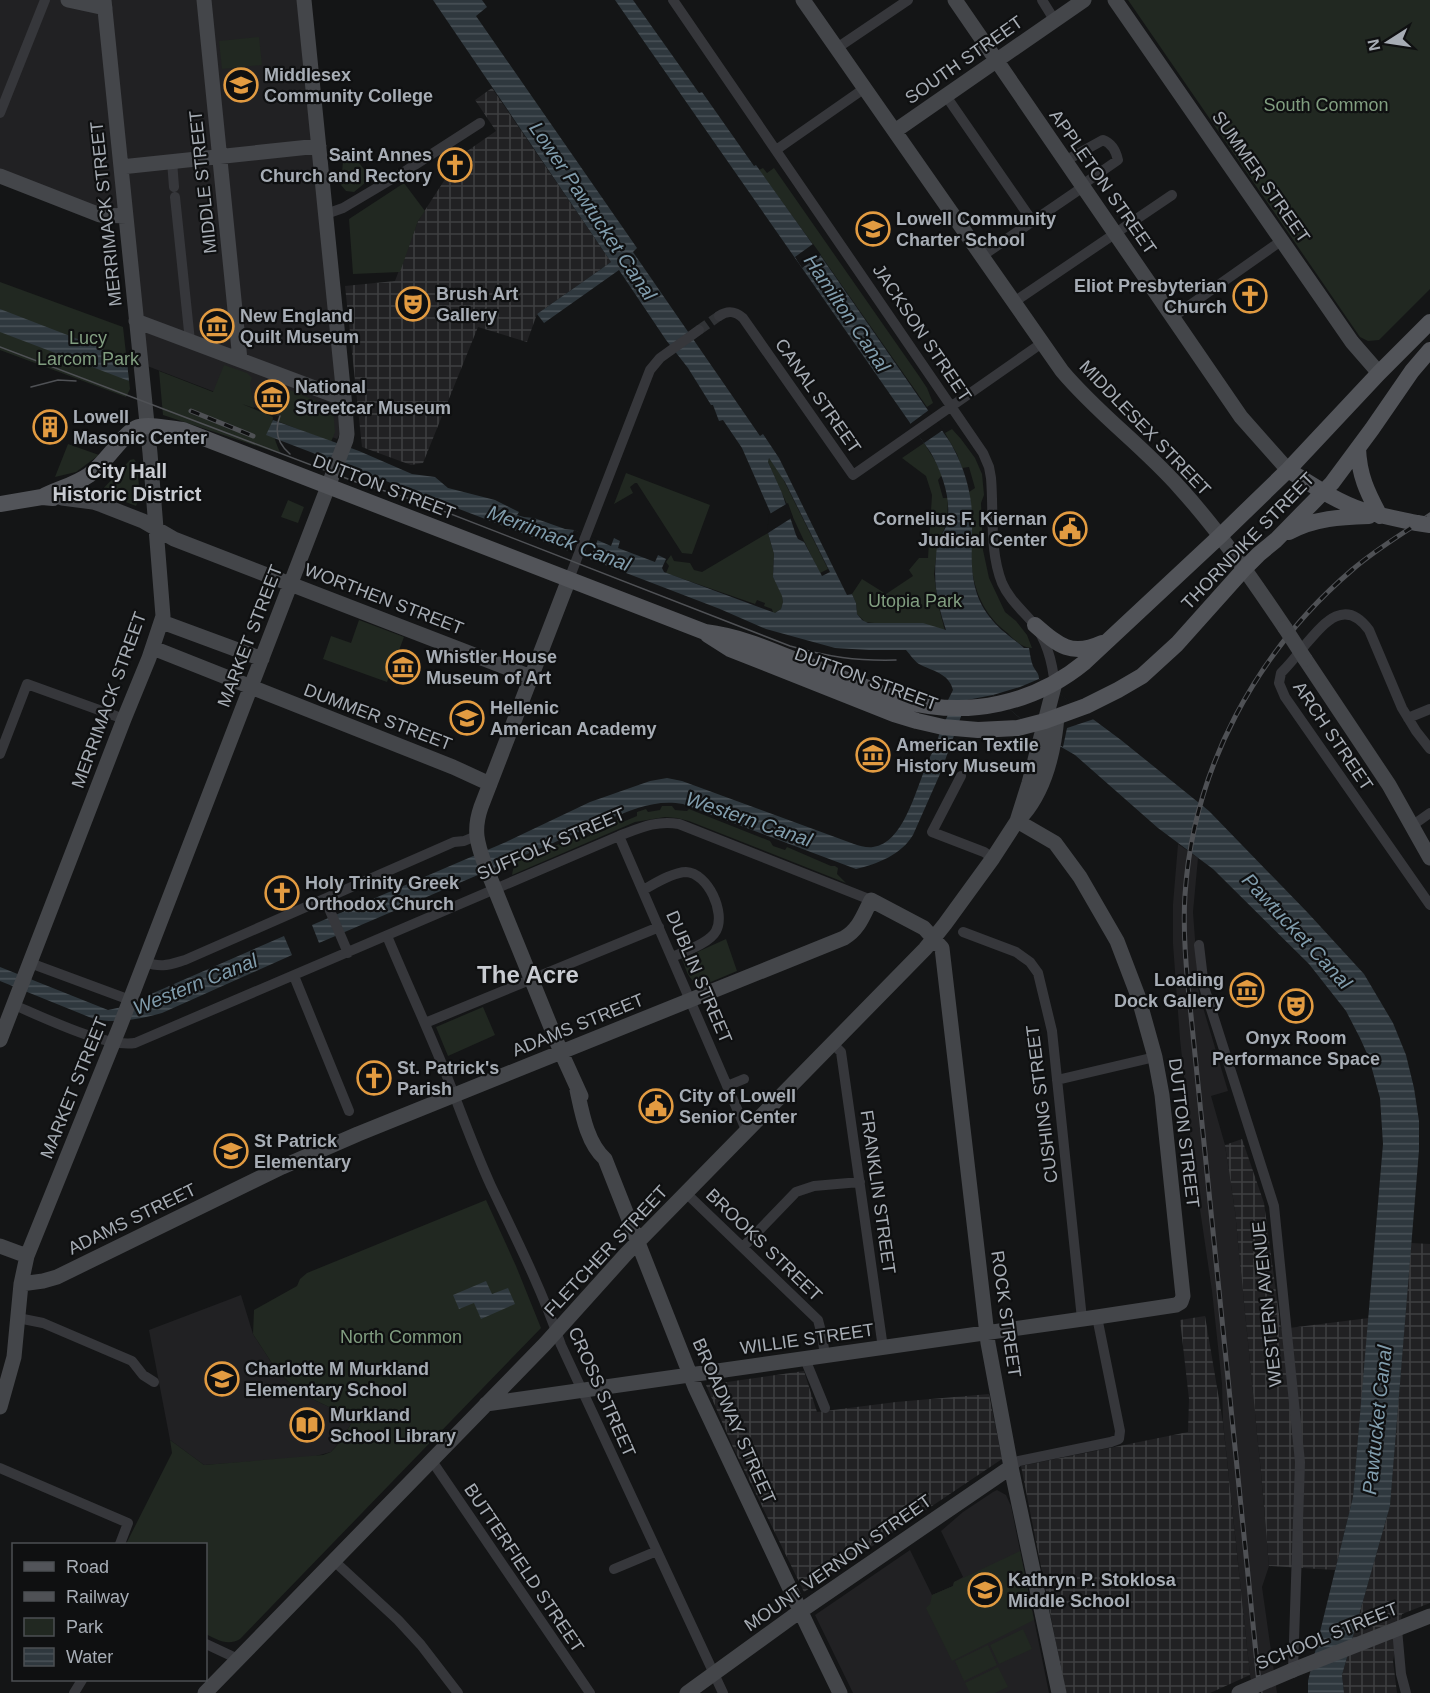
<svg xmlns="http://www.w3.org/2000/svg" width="1430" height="1693" font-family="Helvetica,sans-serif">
  <defs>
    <pattern id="industrial-grid" width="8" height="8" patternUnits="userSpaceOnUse" patternTransform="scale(1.5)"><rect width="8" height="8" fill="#212123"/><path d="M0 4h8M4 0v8" fill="none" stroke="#3e3f41"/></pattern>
    <pattern id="water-rules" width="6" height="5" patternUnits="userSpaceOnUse" patternTransform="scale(1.5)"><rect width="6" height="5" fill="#2f383e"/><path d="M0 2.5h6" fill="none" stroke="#4a5258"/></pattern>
  </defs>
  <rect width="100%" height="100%" fill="#141516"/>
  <path fill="#212123" d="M0 0H297L341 432 337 439 142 364 126 210H104L0 170Z
    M1178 844 1198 858 1193 912 1199 994 1228 1091 1211 1096 1225 1145 1235 1211 1261 1473 1269 1566 1262 1587 1277 1693H1253L1250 1675 1223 1422 1222 1384 1212 1291 1193 1162 1180 1039 1173 944V904Z
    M241 1295 253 1334 277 1371 302 1394 354 1419 340 1442 331 1452 312 1457 204 1465 170 1440 149 1330Z
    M997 1490 1006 1495 1011 1506 1049 1693H853L815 1615 910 1550 932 1595 953 1586 954 1582 963 1577 941 1531 963 1512 993 1492Z"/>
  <path fill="url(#industrial-grid)" d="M492 88 611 262 537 314 527 342 478 327 423 463 411 465 362 447 345 286 395 281 418 221 460 156 496 131 475 100Z
    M1242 1139 1264 1203 1281 1329 1369 1318 1353 1497 1335 1570 1269 1566 1261 1473 1235 1211 1225 1145Z
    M1411 1243 1430 1244V1603L1402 1614 1393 1661 1397 1693H1344L1342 1675 1390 1506Z
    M1205 1316 1223 1423 1250 1675 1210 1693H1066L1021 1466 1188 1432 1189 1399 1180 1320Z
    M804 1371 817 1412 896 1402 989 1394 1002 1459 804 1592 733 1447 706 1385Z"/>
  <path fill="#212821" d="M1128 0H1430V289L1379 340 1368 341 1360 337Z
    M259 37 262 65 222 69 219 41Z
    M356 159 371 178 354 192 346 191 341 185 343 161Z
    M763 168 767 173 774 168 919 376 927 388 933 403 927 407 820 254 759 170Z
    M404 183 425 211 418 221 400 272 353 274 349 219Z
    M0 282 123 327 130 389 126 397 0 350Z
    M224 365 247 373 252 378 250 383 254 408 242 404 273 417C271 430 275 442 281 454L163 415 159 371 213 392Z
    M290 390 333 408 335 432 331 442 277 421Z
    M952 429 961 439 975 458 982 474 984 495 981 503 983 550 989 578 1005 612 1016 621 1027 635 1032 648C1021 648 1013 638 1005 631 981 612 971 583 971 553 970 532 973 512 969 492L975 488 969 467 962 468 957 454 945 433Z
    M924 443 934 459 942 475 938 480 943 498H948L947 523 938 542 934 574 938 604 945 631 865 622 857 614 856 603 852 594 862 579 886 594 913 576 909 570 919 558H928L932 495 926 476 902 458Z
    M68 444 99 455 76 472 55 477Z
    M769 458 780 473 828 569 820 573C801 536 785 500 768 462Z
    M134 459 137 464 140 497 136 506 100 492 130 460Z
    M626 473 710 505 692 554 682 553 637 483H635L630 487 633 493 614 504Z
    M288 500 304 507 298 523 281 517Z
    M768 533 774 554 773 577 782 595 783 602 781 609 775 613H773L772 609 764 606 765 603 757 600 755 604 666 573 669 566 666 562 671 555 674 561 690 563 694 570 702 572Z
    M359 620 404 637 387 682 323 659 331 636 351 643Z
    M662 806H672L675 810 687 811 689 809 770 841 773 846 785 850 787 847 831 866H835L838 868 837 874 846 883 689 821 677 818 665 817 635 822 512 875C516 853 521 864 537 857L536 853 580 836 582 838 590 836 589 832 622 818 625 821 637 816V812L646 809 648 812 660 810Z
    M726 939 737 971 706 984C689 986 687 971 682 959Z
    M483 1007 495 1035 448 1056 436 1027Z
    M486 1200 516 1266 541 1328 240 1639C228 1646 217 1640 206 1634V1544H126L172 1453 170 1440 204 1465 323 1455 331 1452 340 1442 354 1419 302 1394 277 1371 253 1334 254 1310 297 1286 300 1279 307 1273Z
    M1020 1551 1034 1620 952 1661 926 1608 930 1604 932 1595 953 1586 954 1582 963 1578Z
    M1023 1629 1032 1649 999 1664 990 1645Z
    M988 1645 997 1665 964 1681 955 1661Z
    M998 1667 1008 1687 995 1693H970L965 1683Z"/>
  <path fill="url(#water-rules)" fill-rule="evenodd" d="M433 0H482L487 7 476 16 637 248 633 252 760 436 763 434 779 458 843 587 847 595 852 594 856 603 857 614 862 620 868 623H923L946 630C938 606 933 583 936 558 936 552 937 545 939 540 941 534 946 529 947 523 952 500 942 473 931 453L615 0H633L699 93 702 92 754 166 756 165 816 249 950 442C961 461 968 481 971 502 976 543 961 585 993 621 1001 631 1014 639 1024 648H1029C1030 654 1031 661 1033 666 1036 672 1039 673 1039 679L1121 740 1209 811 1308 913 1364 974 1393 1023 1406 1055 1414 1088 1419 1121V1150L1390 1506 1342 1675 1344 1693H1308V1681L1353 1497 1383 1144 1380 1098 1369 1058 1360 1038 1346 1011 1309 964 1213 869 1158 828 1075 755 1037 733 993 695 967 700 940 774 913 835C901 855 877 864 856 869L683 804C656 799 634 809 609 819L319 943 312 925 506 842 590 802 650 781 667 778 682 781 854 844C860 846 867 848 873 847 909 842 918 773 935 748L939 735 954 701 948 700 953 690C949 673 932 671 919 664 914 661 910 654 906 650H869L835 648 766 629 720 609 266 435 273 420 359 451 412 474 435 477 448 488 495 500 519 512 517 515 524 517 534 518 565 529 574 530 611 546 614 538 620 541 618 548 655 562 658 555 666 559 662 568 664 572 775 613 781 609 783 602 782 596 773 577 774 554 768 533 771 526V514L742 448 723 420 719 421 713 405H711L688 368 666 340 619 270 544 323 537 314 611 262ZM769 458 785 482 830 572 822 576 804 542 798 539 796 535 782 493 768 462Z
    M0 309 96 346C107 351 115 359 127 362L129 381 0 332Z
    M284 936 292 955 162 1013C140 1019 117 1024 94 1019L0 981V967L108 1010 145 1002 151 994Z
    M486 1281 492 1294 508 1288 515 1304 481 1319 474 1303 459 1309 453 1295Z"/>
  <path fill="#141516" d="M813 244 821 255 802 268 795 257Z
    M929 410 943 430 924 443 910 424Z
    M788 503 793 517 768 533 767 528 769 521 768 515Z
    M574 530 598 539 590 560 566 550Z
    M1039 679 1094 719 1067 728 1063 747 1037 733 993 695 1020 687Z"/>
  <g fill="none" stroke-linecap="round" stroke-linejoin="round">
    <path stroke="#313336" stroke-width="10" stroke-dasharray="10 5" stroke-linecap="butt" d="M699 330 719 316"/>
    <path stroke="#36373b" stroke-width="10" d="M673 0 983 453 989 467 991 478C994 513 989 550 1002 583 1009 599 1021 609 1033 623 1047 640 1053 665 1055 687
      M1042 0 1055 21
      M837 48 908 0
      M946 96 1033 222
      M0 113 45 0
      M776 150 865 88
      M172 161 174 187
      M1065 161 1103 140C1111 143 1116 151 1118 160L1082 185
      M175 197 190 341
      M326 214 343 208 407 170 480 123
      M982 256 1083 187
      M1014 302 1172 195
      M719 316C728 310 735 311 743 318L853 475 1042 343
      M1173 317 1281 241
      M569 579 650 370 660 358 699 330
      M1408 718 1430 709
      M1430 749 1416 731 1402 708 1369 630C1345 597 1324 623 1306 644 1298 654 1290 664 1281 673L1279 683 1285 697 1430 905
      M0 754 27 684 124 719
      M961 776 932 832 984 852 993 858
      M1413 825 1430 813
      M619 836 747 1132
      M643 890C654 884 673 872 686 872 708 873 726 913 716 931 710 943 684 952 672 957
      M325 899 348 953
      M963 932 1016 952 1030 962 1038 973 1052 1031 1082 1319
      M387 936C407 984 429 1031 448 1079 462 1115 475 1151 491 1186 516 1238 542 1290 561 1345L723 1693
      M1199 945 1204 987 1274 1206 1300 1462 1293 1670
      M144 962C162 968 168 965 185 960L454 842 464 841 476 836
      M30 963 130 1000
      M294 976 349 1111
      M14 1005C43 1017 105 1048 135 1043L619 836C640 828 656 820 679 824L871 900
      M425 1023 659 927
      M833 1044 841 1052 883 1348
      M1057 1080 1155 1057
      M727 1086 744 1079
      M687 1194 818 1320 822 1335 825 1356
      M743 1247 796 1192 814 1186 860 1182
      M18 1318 43 1323 132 1361 143 1375 154 1382
      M805 1359 825 1408
      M432 1461 590 1693
      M1011 1467 1019 1461 1111 1442 1119 1439 1120 1431 1097 1317
      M0 1468 128 1523 120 1544
      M333 1560 398 1620 421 1645 458 1693
      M614 1569 657 1551
      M1397 1629 1401 1674 1406 1693
      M206 1644 238 1659
      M74 1693 82 1680"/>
    <path stroke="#44464a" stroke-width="15" d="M68 0 105 8
      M204 0 240 360
      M803 0 1062 371C1098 414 1143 446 1180 488 1219 531 1252 579 1285 628
      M955 0 1241 417 1288 470
      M1115 0 1352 342 1379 373
      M895 131 1084 0
      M121 167 319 146
      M0 176 100 215 126 216
      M136 321 344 399
      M62 498 93 502 102 505 143 521 174 539 531 677
      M569 579 481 807C473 830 477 843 485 865L561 1052 581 1096
      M162 622 262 659
      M153 648 453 767 490 784
      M1305 659 1389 785 1430 858
      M1023 815C1046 788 1054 751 1057 717
      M0 1040 124 719 149 658 163 616 150 453 104 0
      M577 1090C582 1113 587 1143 605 1159L695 1387 808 1627 840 1693
      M0 1246 27 1256
      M21 1284 43 1281 57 1277 282 1167 358 1134 844 938C859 929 863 916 871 900L924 928 942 948 988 1343 1011 1467 1059 1693
      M486 1404 1097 1317 1176 1305 1181 1302 1183 1296 1162 1095 1155 1057 1138 996 1117 941 1080 877 1055 843 1017 821
      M0 1407 14 1357 21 1284 27 1256 120 1026 346 440 347 434 345 407 304 0
      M1293 1670 1430 1616
      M205 1693 545 1344 626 1254 925 949 945 924 993 858 1017 821 1029 783 1055 683
      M687 1693 792 1617 1011 1467"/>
    <path stroke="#525459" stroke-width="16" d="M1358 448C1359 475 1367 492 1380 516
      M1288 470C1311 484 1335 501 1362 510 1380 516 1398 519 1417 523
      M42 497C57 489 75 485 89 475 104 465 123 434 136 428 147 423 171 429 183 430L705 632C737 636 764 647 793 659 816 668 838 677 861 685 875 691 889 697 904 701 968 718 1034 704 1085 662L1220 536 1288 470 1379 373 1430 322
      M0 504 42 497 53 498
      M1289 532C1315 518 1341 517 1369 516
      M1035 625C1058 645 1071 657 1102 643
      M708 635 730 649 894 714 917 721 943 727 978 730 1018 728 1045 721 1086 706 1118 690 1142 676 1177 644 1245 568 1259 554 1276 540 1332 483 1372 429 1412 371 1430 350"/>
    <path stroke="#4f5155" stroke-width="1.5" d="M0 347 356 482 420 502 790 646C829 657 855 661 896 660
      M31 387 58 380 76 381
      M280 416C274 431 278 444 290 454"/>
    <g stroke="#4f5155" stroke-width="5">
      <path id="rail" d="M191 411 253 436
        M1260 1693 1188 986C1185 955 1183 925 1185 895 1193 769 1256 652 1352 570 1376 549 1404 533 1430 515"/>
    </g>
    <use href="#rail" stroke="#0f1011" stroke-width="3" stroke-dasharray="9" stroke-linecap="butt"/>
    <path stroke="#44464a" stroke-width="15" d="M1285 628 1305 659
      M1239 1693 1293 1670"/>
    <path stroke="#525459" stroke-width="16" d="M1417 523 1430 525"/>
  </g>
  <defs>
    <g id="university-ring" transform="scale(1.725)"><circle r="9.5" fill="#0f1011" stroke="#e29b41" stroke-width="1.5"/><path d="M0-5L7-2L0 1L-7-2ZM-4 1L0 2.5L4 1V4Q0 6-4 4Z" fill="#e29b41"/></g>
    <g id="church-ring" transform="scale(1.725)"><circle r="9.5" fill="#0f1011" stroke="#e29b41" stroke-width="1.5"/><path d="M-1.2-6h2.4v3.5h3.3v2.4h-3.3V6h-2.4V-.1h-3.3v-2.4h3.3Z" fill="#e29b41"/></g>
    <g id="school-ring" transform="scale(1.725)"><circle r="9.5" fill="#0f1011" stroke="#e29b41" stroke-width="1.5"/><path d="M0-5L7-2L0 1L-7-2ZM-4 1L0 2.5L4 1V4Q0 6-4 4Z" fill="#e29b41"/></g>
    <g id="theatre-ring" transform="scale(1.725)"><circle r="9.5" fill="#0f1011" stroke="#e29b41" stroke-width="1.5"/><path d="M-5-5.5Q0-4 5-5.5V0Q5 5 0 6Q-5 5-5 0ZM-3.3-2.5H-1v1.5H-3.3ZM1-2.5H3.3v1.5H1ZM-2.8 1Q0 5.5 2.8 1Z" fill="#e29b41"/></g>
    <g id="museum-ring" transform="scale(1.725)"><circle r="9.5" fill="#0f1011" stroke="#e29b41" stroke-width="1.5"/><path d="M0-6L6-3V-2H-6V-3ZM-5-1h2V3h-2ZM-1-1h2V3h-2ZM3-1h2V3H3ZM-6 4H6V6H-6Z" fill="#e29b41"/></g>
    <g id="building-ring" transform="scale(1.725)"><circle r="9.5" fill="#0f1011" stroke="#e29b41" stroke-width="1.5"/><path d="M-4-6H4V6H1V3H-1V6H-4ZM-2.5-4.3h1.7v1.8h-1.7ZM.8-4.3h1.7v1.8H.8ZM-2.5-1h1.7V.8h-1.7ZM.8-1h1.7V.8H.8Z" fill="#e29b41"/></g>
    <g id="civic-ring" transform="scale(1.725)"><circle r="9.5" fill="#0f1011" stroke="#e29b41" stroke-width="1.5"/><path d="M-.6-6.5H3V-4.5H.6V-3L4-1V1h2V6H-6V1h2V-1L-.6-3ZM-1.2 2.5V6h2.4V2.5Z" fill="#e29b41"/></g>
    <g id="library-ring" transform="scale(1.725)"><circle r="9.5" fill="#0f1011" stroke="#e29b41" stroke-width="1.5"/><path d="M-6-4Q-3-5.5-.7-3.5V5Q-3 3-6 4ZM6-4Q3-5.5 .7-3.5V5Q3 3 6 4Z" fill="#e29b41"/></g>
  </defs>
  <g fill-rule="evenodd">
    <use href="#university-ring" x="241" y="85"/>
    <use href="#church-ring" x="455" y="165"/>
    <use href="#school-ring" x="873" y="229"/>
    <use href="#church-ring" x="1250" y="296"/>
    <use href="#theatre-ring" x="413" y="304"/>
    <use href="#museum-ring" x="217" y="326"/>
    <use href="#museum-ring" x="272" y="397"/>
    <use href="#building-ring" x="50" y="427"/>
    <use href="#civic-ring" x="1070" y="529"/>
    <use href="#museum-ring" x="403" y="667"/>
    <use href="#school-ring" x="467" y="718"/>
    <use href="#museum-ring" x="873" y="755"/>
    <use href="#church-ring" x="282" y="893"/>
    <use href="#museum-ring" x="1247" y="990"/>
    <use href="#theatre-ring" x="1296" y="1006"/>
    <use href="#church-ring" x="374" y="1078"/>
    <use href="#civic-ring" x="656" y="1106"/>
    <use href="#school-ring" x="231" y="1151"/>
    <use href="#school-ring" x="222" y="1379"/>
    <use href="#library-ring" x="307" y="1425"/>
    <use href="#school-ring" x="985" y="1590"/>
  </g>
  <g text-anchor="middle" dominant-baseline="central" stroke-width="4.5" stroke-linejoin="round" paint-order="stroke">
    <g font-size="18" fill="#a7adb5" stroke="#0f1011">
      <text transform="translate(964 60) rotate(-35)">SOUTH STREET</text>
      <text transform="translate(1261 177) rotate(55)">SUMMER STREET</text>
      <text transform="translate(203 182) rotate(-96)">MIDDLE STREET</text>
      <text transform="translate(1103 182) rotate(55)">APPLETON STREET</text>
      <text transform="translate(106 214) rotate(-96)">MERRIMACK STREET</text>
      <text transform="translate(922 333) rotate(56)">JACKSON STREET</text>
      <text transform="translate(818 396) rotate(55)">CANAL STREET</text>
      <text transform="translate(1145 428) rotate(46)">MIDDLESEX STREET</text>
      <text transform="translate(384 487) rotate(21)">DUTTON STREET</text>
      <text transform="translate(1248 541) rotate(-46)">THORNDIKE STREET</text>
      <text transform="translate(384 599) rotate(21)">WORTHEN STREET</text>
      <text transform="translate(250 636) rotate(-69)">MARKET STREET</text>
      <text transform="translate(866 679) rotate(20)">DUTTON STREET</text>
      <text transform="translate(109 700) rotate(-70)">MERRIMACK STREET</text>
      <text transform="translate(378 717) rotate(21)">DUMMER STREET</text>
      <text transform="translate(1333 736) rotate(56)">ARCH STREET</text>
      <text transform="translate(551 844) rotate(-23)">SUFFOLK STREET</text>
      <text transform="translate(699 977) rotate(67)">DUBLIN STREET</text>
      <text transform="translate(578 1025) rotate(-22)">ADAMS STREET</text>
      <text transform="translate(74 1088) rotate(-68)">MARKET STREET</text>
      <text transform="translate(1042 1104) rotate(-97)">CUSHING STREET</text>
      <text transform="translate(1184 1133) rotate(83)">DUTTON STREET</text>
      <text transform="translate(878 1192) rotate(82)">FRANKLIN STREET</text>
      <text transform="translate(132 1219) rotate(-26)">ADAMS STREET</text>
      <text transform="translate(764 1245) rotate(44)">BROOKS STREET</text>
      <text transform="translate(606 1251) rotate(-47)">FLETCHER STREET</text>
      <text transform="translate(1267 1304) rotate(-96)">WESTERN AVENUE</text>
      <text transform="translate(1006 1314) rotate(82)">ROCK STREET</text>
      <text transform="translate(807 1339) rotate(-8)">WILLIE STREET</text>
      <text transform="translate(602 1392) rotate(66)">CROSS STREET</text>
      <text transform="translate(734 1421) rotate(66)">BROADWAY STREET</text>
      <text transform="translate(838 1563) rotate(-35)">MOUNT VERNON STREET</text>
      <text transform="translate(524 1568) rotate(56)">BUTTERFIELD STREET</text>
      <text transform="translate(1327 1636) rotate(-22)">SCHOOL STREET</text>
    </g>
    <g font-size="18" font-weight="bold" fill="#a7adb5" stroke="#0f1011" text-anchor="start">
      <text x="264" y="75">Middlesex<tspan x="264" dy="21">Community College</tspan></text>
      <text x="432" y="155" text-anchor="end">Saint Annes<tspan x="432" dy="21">Church and Rectory</tspan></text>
      <text x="896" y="219">Lowell Community<tspan x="896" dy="21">Charter School</tspan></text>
      <text x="1227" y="286" text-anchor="end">Eliot Presbyterian<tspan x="1227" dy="21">Church</tspan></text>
      <text x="436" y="294">Brush Art<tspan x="436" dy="21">Gallery</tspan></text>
      <text x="240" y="316">New England<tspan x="240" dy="21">Quilt Museum</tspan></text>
      <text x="295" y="387">National<tspan x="295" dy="21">Streetcar Museum</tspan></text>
      <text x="73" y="417">Lowell<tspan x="73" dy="21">Masonic Center</tspan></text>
      <text x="1047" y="519" text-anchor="end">Cornelius F. Kiernan<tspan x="1047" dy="21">Judicial Center</tspan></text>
      <text x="426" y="657">Whistler House<tspan x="426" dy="21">Museum of Art</tspan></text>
      <text x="490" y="708">Hellenic<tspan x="490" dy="21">American Academy</tspan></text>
      <text x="896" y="745">American Textile<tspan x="896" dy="21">History Museum</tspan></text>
      <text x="305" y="883">Holy Trinity Greek<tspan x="305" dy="21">Orthodox Church</tspan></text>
      <text x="1224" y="980" text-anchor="end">Loading<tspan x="1224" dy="21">Dock Gallery</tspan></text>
      <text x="1296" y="1038" text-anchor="middle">Onyx Room<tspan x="1296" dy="21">Performance Space</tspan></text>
      <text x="397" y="1068">St. Patrick's<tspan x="397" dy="21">Parish</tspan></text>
      <text x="679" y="1096">City of Lowell<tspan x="679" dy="21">Senior Center</tspan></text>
      <text x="254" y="1141">St Patrick<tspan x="254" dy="21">Elementary</tspan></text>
      <text x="245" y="1369">Charlotte M Murkland<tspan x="245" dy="21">Elementary School</tspan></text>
      <text x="330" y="1415">Murkland<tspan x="330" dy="21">School Library</tspan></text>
      <text x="1008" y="1580">Kathryn P. Stoklosa<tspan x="1008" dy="21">Middle School</tspan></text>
    </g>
    <g font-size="18" fill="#819e80" stroke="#0f1011">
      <text x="1326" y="105">South Common</text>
      <text x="88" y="338">Lucy<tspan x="88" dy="21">Larcom Park</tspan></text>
      <text x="915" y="601">Utopia Park</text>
      <text x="401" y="1337">North Common</text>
    </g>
    <g font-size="20" font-style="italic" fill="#819dad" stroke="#0f1011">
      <text transform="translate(593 211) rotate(56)">Lower Pawtucket Canal</text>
      <text transform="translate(847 313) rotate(56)">Hamilton Canal</text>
      <text transform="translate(559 538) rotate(21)">Merrimack Canal</text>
      <text transform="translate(749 819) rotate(19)">Western Canal</text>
      <text transform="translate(1297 931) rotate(47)">Pawtucket Canal</text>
      <text transform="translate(195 984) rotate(-22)">Western Canal</text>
      <text transform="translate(1377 1420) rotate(-84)">Pawtucket Canal</text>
    </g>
    <g font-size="20" font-weight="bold" fill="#c8cbd1" stroke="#0f1011">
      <text x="127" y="471">City Hall<tspan x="127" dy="23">Historic District</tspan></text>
    </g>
    <g font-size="24" font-weight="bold" fill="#c8cbd1" stroke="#0f1011">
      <text x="528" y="974">The Acre</text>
    </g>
  </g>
  <rect x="12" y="1543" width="195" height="138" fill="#0f1011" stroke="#4c4f53" stroke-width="1.5"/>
  <rect x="24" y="1562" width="30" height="9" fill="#525459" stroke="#4c4f53" stroke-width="1.5"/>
  <text x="66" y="1573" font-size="18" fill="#a7adb5">Road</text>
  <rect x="24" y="1592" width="30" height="9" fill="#4f5155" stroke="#4c4f53" stroke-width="1.5"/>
  <text x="66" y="1603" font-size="18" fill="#a7adb5">Railway</text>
  <rect x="24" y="1618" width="30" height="18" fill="#212821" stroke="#4c4f53" stroke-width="1.5"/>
  <text x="66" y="1633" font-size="18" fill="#a7adb5">Park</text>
  <rect x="24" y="1648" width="30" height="18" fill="url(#water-rules)" stroke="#4c4f53" stroke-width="1.5"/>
  <text x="66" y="1663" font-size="18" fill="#a7adb5">Water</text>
  <g transform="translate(1388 42) rotate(258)" stroke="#0f1011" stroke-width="4.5" paint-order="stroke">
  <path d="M0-4.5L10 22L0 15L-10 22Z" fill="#a7adb5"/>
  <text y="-9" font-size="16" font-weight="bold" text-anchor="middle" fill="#a7adb5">N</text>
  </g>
</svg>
